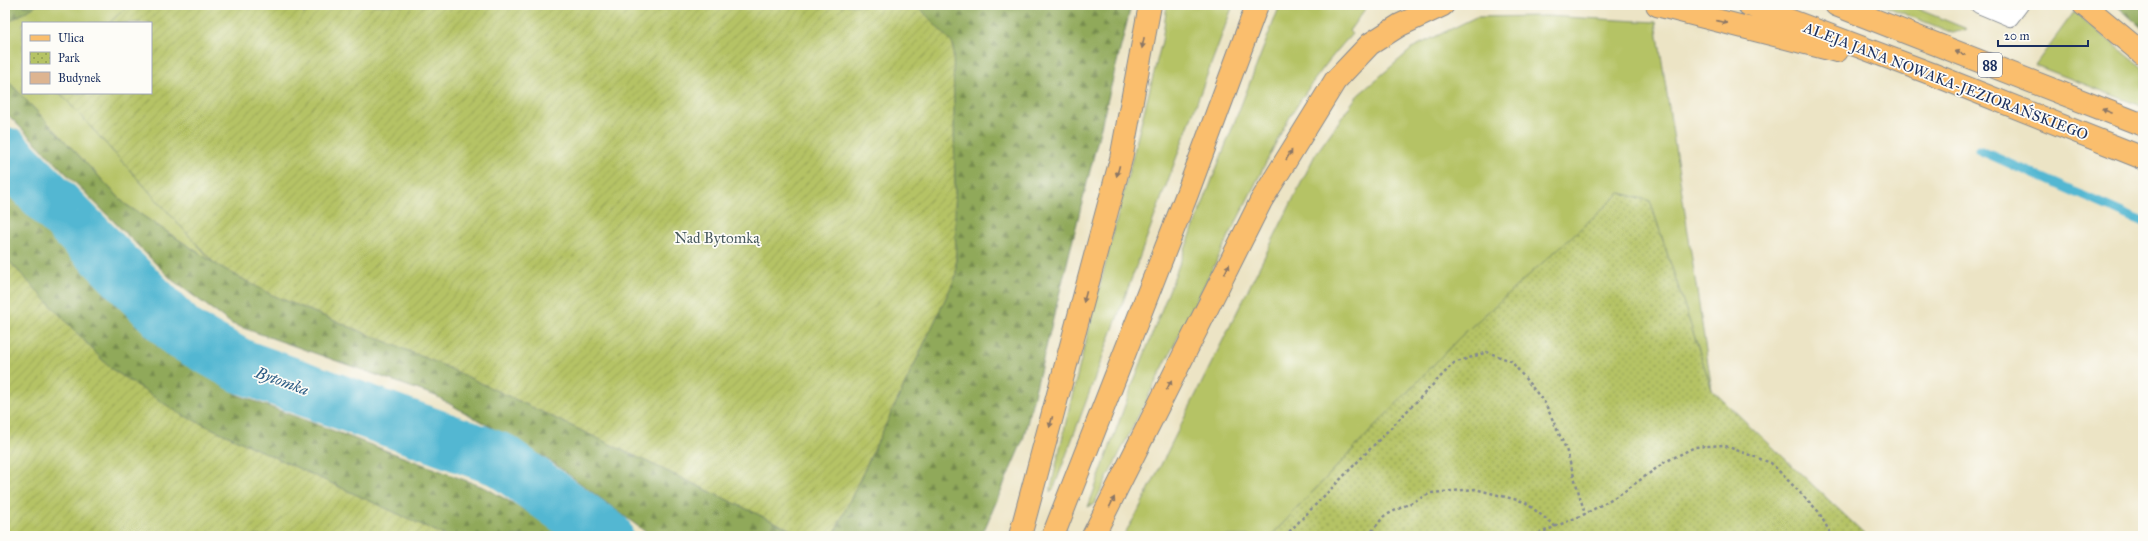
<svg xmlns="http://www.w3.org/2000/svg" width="2148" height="541" font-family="'IM FELL Great Primer',serif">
  <defs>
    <pattern id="forest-firs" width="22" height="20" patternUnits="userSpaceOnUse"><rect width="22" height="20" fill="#90a95a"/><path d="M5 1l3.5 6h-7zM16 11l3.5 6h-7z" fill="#758a4e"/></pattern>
    <pattern id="park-dots" width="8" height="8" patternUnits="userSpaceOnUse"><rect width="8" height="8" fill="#b5c365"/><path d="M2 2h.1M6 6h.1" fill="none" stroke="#929f56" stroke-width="1.8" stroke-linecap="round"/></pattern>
    <pattern id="garden-furrows" width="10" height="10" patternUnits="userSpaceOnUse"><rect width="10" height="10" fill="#b5c365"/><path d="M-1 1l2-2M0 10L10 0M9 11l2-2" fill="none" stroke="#929f56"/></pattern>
  </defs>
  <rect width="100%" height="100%" fill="#fdfcf7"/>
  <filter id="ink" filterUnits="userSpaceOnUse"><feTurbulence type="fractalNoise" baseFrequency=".025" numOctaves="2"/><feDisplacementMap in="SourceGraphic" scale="8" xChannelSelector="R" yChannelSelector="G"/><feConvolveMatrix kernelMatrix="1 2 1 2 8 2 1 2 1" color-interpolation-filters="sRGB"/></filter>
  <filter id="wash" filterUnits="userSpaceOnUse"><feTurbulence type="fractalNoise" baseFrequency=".012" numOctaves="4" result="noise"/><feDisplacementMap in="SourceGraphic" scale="16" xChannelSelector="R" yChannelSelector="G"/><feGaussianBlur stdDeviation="0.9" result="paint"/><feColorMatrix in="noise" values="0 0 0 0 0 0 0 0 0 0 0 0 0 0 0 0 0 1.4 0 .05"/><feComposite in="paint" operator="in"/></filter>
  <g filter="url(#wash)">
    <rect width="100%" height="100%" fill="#ece4c5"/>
    <path fill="#b5c365" stroke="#687962" d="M37 5H129L109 23H23V93H60L214 263 125 204 5 78V24Z
      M1167 5H1233L1054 488 1050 492 1072 396 1162 41Z
      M1280 5H1368L1349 31 1352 34C1325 63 1304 93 1284 127L1101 490 1094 504 1088 507 1132 386Z
      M1882 5H1908L1967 29 1953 33Z
      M2074 12 2143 68V107L2035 65Z
      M1546 16 1656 22 1712 390 1650 201 1621 193 1459 338 1271 536H1123L1136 515 1315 155 1357 96 1414 47 1476 17Z"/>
    <path fill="url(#forest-firs)" stroke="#566c5c" d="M5 5H37L5 24Z
      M917 5 1131 6 1023 440 985 528 979 536H833L956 276 953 45Z
      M2116 5H2143V29Z
      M5 78 125 204 214 263 270 294 445 366 804 536H651L553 463 436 396 232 324 172 280 5 112Z
      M5 186 125 308 238 395 486 488 570 536H446L180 414 110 368 5 257Z"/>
    <path fill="url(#park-dots)" stroke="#687962" d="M1620 193 1650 201 1712 390 1867 536H1271L1459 338Z"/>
    <path fill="url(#garden-furrows)" stroke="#687962" d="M129 5H917L953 44 956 276 833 536H804L445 366 270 294 214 263 60 93H151V23H109Z
      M5 257 110 368 180 414 446 536H5Z"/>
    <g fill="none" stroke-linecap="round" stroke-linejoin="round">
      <path stroke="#53b7d2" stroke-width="9" d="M1979 150 2143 222"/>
      <path stroke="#53b7d2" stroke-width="54" d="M5 154 182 333 241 366 501 460 606 536"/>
    </g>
    <g id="blocks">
      <path fill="#ddb490" d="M294 5H312L303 13Z"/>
    </g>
  </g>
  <g filter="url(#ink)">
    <use href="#blocks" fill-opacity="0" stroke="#848a92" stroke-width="1"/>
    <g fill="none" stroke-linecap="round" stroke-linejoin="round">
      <g stroke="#848a92" stroke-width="18">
        <path id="service" d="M1979 5 2010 18 2020 5"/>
      </g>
      <g stroke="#848a92" stroke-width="24">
        <path id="primary" d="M1657 5 1837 51
          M1749 5 1932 74 2143 158
          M1836 5 2143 125
          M2084 5 2143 54
          M1020 536 1121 159 1150 5
          M1053 536 1187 194 1257 5
          M1093 536 1261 201 1335 81 1370 44 1400 25 1443 5"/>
      </g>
      <path stroke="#848a92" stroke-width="2.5" stroke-dasharray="3 3" stroke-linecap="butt" d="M1285 536 1454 363 1487 352 1511 361 1545 403 1566 449 1585 514
        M1368 536 1384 516 1431 493 1475 489 1525 502 1556 527
        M1533 536 1585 514 1622 493 1665 462 1695 447 1723 445 1771 463 1818 511 1832 536"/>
      <use href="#service" stroke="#fff" stroke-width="16"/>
      <use href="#primary" stroke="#fabe6d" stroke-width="22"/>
    </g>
    <defs><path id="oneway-solid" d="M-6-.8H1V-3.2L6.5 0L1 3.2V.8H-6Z"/></defs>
    <g fill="#8a7666">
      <use href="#oneway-solid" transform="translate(1722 22) rotate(15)"/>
      <use href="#oneway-solid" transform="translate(1143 43) rotate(101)"/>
      <use href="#oneway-solid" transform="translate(1960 53) rotate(-159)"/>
      <use href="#oneway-solid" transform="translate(2107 111) rotate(-159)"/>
      <use href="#oneway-solid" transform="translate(1289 155) rotate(-59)"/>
      <use href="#oneway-solid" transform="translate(1118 171) rotate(105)"/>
      <use href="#oneway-solid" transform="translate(1227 269) rotate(-64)"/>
      <use href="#oneway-solid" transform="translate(1085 297) rotate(105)"/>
      <use href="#oneway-solid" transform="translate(1169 385) rotate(-64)"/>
      <use href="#oneway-solid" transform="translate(1051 422) rotate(105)"/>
      <use href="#oneway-solid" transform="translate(1112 502) rotate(-64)"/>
    </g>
  </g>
  <g text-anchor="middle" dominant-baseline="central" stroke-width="3.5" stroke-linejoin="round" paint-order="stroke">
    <rect fill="#fdfcf7" stroke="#5f6c8c" stroke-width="1" x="1978" y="53" width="24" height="24" rx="3"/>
    <g font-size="14" font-weight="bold" fill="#1b2f5e">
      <text x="1990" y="65">88</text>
    </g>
    <g font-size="15" fill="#1b2f5e" stroke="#fdfcf7">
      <text transform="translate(1946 81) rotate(21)">ALEJA JANA NOWAKA-JEZIORAŃSKIEGO</text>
    </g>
    <g font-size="15" fill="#495b60" stroke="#fdfcf7">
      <text x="717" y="238">Nad Bytomką</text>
    </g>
    <g font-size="16" font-style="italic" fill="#2f5f87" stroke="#fdfcf7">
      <text transform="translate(282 381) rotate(20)">Bytomka</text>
    </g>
  </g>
  <rect width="2148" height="541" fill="none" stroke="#fdfcf7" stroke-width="20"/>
  <rect x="22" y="22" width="130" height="72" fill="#fdfcf7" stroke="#a3aaba"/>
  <rect x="30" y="35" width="20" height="6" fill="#fabe6d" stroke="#a3aaba"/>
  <text x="58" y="42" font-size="12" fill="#1b2f5e">Ulica</text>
  <rect x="30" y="52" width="20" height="12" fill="url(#park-dots)" stroke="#a3aaba"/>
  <text x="58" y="62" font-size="12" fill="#1b2f5e">Park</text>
  <rect x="30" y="72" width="20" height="12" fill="#ddb490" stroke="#a3aaba"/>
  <text x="58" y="82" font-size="12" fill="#1b2f5e">Budynek</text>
  <path d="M1998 40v6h90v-6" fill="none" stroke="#1b2f5e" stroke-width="2"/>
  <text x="2004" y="40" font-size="12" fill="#1b2f5e" stroke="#fdfcf7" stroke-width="3" paint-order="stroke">20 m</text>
</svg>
